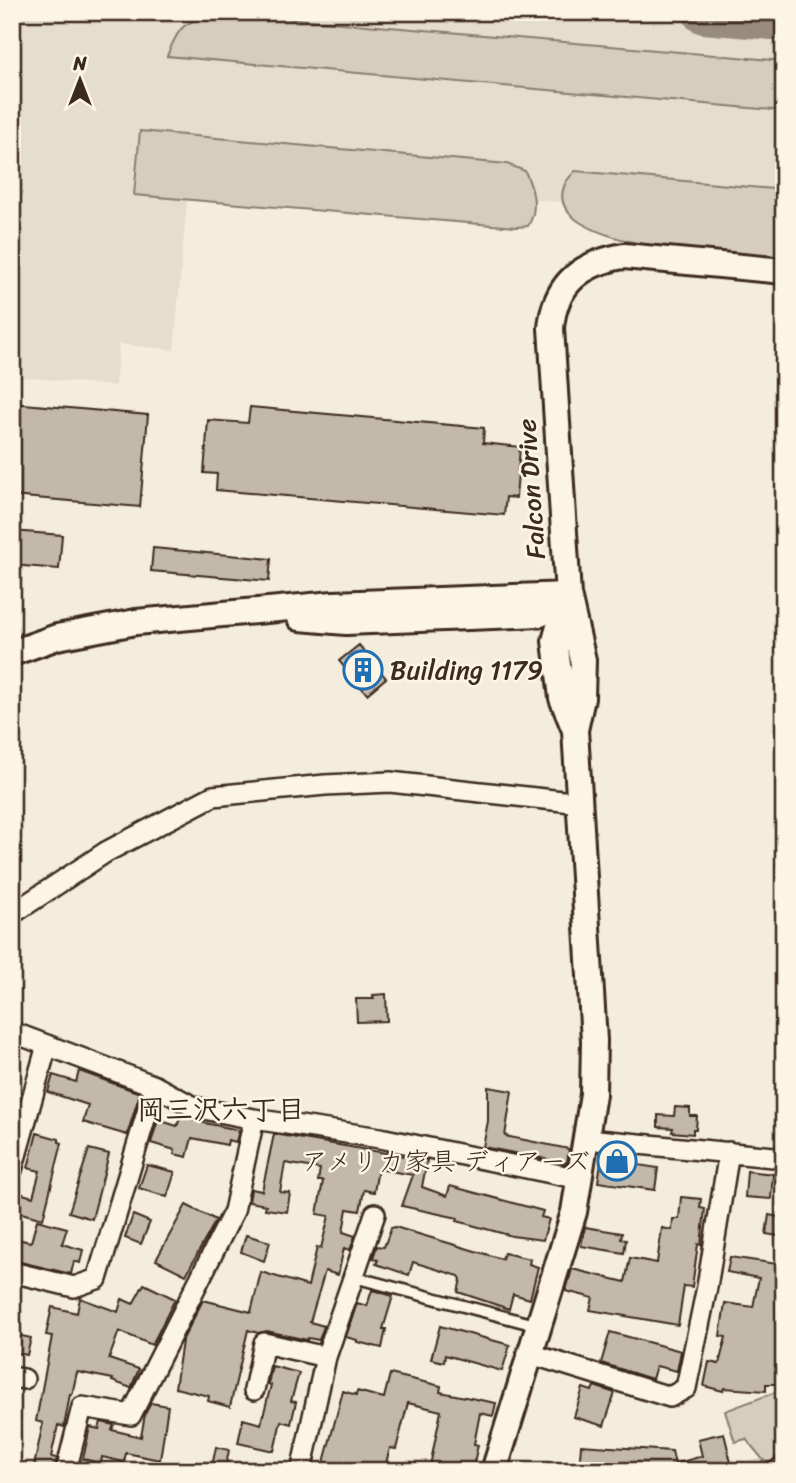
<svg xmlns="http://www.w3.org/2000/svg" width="796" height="1483" font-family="Sriracha,'Klee One',sans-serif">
  <rect width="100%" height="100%" fill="#f4eddd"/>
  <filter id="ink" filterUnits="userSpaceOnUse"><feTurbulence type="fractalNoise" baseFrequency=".0143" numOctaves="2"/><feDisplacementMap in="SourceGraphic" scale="14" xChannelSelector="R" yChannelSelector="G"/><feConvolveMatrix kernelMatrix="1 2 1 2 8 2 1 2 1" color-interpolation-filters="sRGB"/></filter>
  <g filter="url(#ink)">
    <path fill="#e5ddce" d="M12 12H784V224L190 166 174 350 119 344 115 386 12 376Z"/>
    <path fill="#d6cdbd" stroke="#887c6e" stroke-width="2" d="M215 12 784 61V111L167 56C181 22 183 25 215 12Z
      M140 131 507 164 525 171C533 189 539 208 528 226L516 227 134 195Z
      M575 171 784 190V261C749 257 535 250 565 184 567 179 572 175 575 171Z
      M784 1389V1455L769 1467 746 1439 735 1442 725 1411Z"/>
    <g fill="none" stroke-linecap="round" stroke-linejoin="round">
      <path stroke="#988c7e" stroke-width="44" d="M704 12 784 19"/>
    </g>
    <path fill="#c3b9aa" stroke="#3b2a1e" stroke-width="2" d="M12 403 148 415 140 507 12 496Z
      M250 407 484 428 483 443 520 447 516 498 506 497 504 515 216 490 217 474 204 473 208 420 248 423Z
      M12 531 62 535 59 569 12 565Z
      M153 548 271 559 269 581 151 571Z
      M359 645 386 678 367 694 339 661Z
      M386 994 387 1021 357 1022 356 999H374L373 995Z
      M79 1071 140 1093 127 1135 83 1122 88 1105 48 1092 53 1075 76 1082Z
      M488 1087 512 1091 505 1136 569 1149 567 1163 483 1147 488 1121Z
      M675 1107 690 1108V1116H697L696 1129H693V1134L672 1132 673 1128 658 1127V1115L674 1116Z
      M182 1114 200 1122 239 1130 236 1142 228 1140 227 1145 192 1138 187 1157 174 1154 175 1150 151 1143 158 1120 177 1126Z
      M37 1133 59 1139V1142L62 1143 43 1219 14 1211 19 1193 33 1197 40 1171 28 1168Z
      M274 1134 427 1160 422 1187 447 1196 450 1186 543 1211 541 1217 549 1219 543 1240 512 1236 457 1221 458 1218 402 1206 413 1175 378 1169 374 1192 364 1190 360 1211 347 1209 343 1232 355 1236 350 1250 344 1248 338 1275 325 1271 310 1322 324 1326 319 1340 308 1338 307 1340 267 1331 258 1333 248 1330 230 1407 208 1401 209 1396 175 1388 182 1341 203 1300 251 1312 261 1272 308 1286 317 1247 321 1248 329 1216 317 1214 323 1181H318L320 1169 285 1163 280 1192 290 1193 287 1212 265 1209 266 1205 249 1202 251 1189 262 1191Z
      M89 1149 109 1154 92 1219 69 1212Z
      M602 1156 638 1161V1165L658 1168 655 1190 598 1182Z
      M147 1165 175 1172 167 1197 139 1188Z
      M747 1171 773 1174 771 1199 745 1197Z
      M681 1197 701 1199 700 1208 705 1209 701 1245 698 1244 692 1287 684 1286 678 1325 590 1310 593 1298 566 1291 572 1269 625 1282 630 1258 657 1263 662 1228 672 1230 673 1219H679Z
      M186 1205 216 1220 186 1275 156 1260Z
      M133 1215 150 1222 141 1244 125 1238Z
      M769 1215 784 1218V1237L766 1234Z
      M37 1220 67 1228 62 1244 83 1250 80 1263 74 1261 71 1274 12 1260V1238L31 1242Z
      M395 1227 502 1259 504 1253 530 1259 529 1264 538 1267 530 1299 513 1294 509 1309 458 1292 461 1279 459 1276 413 1262 409 1275 376 1264 378 1260 373 1258 377 1246 384 1247 391 1228Z
      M585 1227 622 1233 621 1239 626 1240 624 1253 581 1246Z
      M246 1235 270 1242 264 1261 241 1252Z
      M730 1257 784 1265V1298L777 1333 784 1334V1384H766V1391L724 1388 723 1391 704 1386 709 1362 719 1364 726 1337 720 1336 725 1303 753 1307 759 1278 727 1272Z
      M144 1284 175 1299 152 1345 119 1331 109 1359 139 1369 131 1388 112 1381 113 1379 77 1372 72 1395 70 1394 64 1427 58 1425 51 1457 57 1458 54 1471H33L43 1423 36 1421 52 1336 46 1335 52 1307 77 1313 80 1298 118 1312 122 1299 133 1304Z
      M372 1290 393 1296 383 1329H386L382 1348 357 1342V1340L346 1337 357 1303 367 1306Z
      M440 1326 510 1345 502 1371 445 1355 444 1362 431 1359Z
      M610 1332 681 1351 677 1371 656 1366 652 1379 601 1363Z
      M12 1334 31 1338 27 1355 12 1352Z
      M272 1366 299 1373 291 1401 296 1402 291 1424 281 1421 274 1451 238 1443 243 1419 261 1424 271 1385 268 1384Z
      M390 1374 441 1386 440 1392 496 1403 493 1416 480 1413 474 1444 478 1445 472 1471H429L441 1411 408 1403 396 1449 390 1448 384 1471H340L323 1466 343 1391 356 1395 357 1391 384 1398Z
      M594 1386 615 1393 604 1426 574 1417 583 1388 592 1391Z
      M151 1403 168 1406 160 1460 126 1453 124 1462 102 1457 101 1463 83 1459 90 1427 99 1429 101 1422 114 1425 112 1430 141 1437 145 1414Z
      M724 1433 733 1471H579L581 1445 672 1451 675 1464 702 1456 698 1439Z
      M216 1447 229 1450 225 1471H211Z"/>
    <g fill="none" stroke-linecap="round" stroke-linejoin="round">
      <g stroke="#3b2a1e" stroke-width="15">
        <path id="service" d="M354 1277 539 1326"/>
      </g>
      <g stroke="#3b2a1e" stroke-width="24">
        <path id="minor" d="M12 914 106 852 213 796 325 785 390 782 581 803
          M12 1032 155 1086 194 1107 254 1119 380 1138 580 1179
          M587 1139 784 1158
          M12 1170 47 1045
          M12 1272 74 1287 97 1279 155 1086
          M531 1354 670 1397 686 1388 707 1287 729 1152
          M12 1377 24 1379
          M254 1390 264 1343 326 1357
          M66 1471 82 1407 131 1415 234 1211 254 1119
          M301 1471 326 1357 375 1214
          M777 1471 784 1465"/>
      </g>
      <g stroke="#3b2a1e" stroke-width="30">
        <path id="tertiary" d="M568 595 555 641 562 698 575 730
          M300 618 346 622 540 614 568 595
          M12 653 57 637 136 622 333 604 568 595
          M494 1471 574 1212 593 1094 594 1041 575 730 582 698 583 660 568 595 551 328C555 283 582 263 624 256L784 271"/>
      </g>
      <use href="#service" stroke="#fcf5e5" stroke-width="10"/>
      <use href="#minor" stroke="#fcf5e5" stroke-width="19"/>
      <use href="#tertiary" stroke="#fcf5e5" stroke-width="24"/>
    </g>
  </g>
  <defs>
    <g id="building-ring" transform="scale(2.0125)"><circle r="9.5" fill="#fcf5e5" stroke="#1f6fb2" stroke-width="1.5"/><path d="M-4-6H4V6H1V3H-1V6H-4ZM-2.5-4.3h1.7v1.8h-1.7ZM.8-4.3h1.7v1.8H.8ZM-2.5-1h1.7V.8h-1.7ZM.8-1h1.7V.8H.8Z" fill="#1f6fb2"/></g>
    <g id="shop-ring" transform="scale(2.0125)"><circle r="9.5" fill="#fcf5e5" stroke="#1f6fb2" stroke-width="1.5"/><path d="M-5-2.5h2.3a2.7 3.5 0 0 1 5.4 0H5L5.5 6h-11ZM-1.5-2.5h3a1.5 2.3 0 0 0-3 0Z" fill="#1f6fb2"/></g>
  </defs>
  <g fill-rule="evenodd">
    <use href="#building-ring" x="363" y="670"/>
    <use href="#shop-ring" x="617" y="1161"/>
  </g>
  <g text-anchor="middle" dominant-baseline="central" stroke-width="5" stroke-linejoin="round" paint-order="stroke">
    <g font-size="26" fill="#3b2a1e" stroke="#fcf5e5">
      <text transform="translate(531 489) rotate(-94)">Falcon Drive</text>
    </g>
    <g font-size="26" fill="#3b2a1e" stroke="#fcf5e5" text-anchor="start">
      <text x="390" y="670">Building 1179</text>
      <text x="590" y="1161" text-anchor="end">アメリカ家具 ディアーズ</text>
    </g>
    <g font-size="28" font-weight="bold" fill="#3b2a1e" stroke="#fcf5e5">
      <text x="221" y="1109">岡三沢六丁目</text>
    </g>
  </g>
  <rect width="796" height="1483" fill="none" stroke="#fcf5e5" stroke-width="42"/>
  <rect x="21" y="21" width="754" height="1441" fill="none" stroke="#3b2a1e" stroke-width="2.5" filter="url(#ink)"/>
  <g transform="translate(80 80)" stroke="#fcf5e5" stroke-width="5" paint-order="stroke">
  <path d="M0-5L12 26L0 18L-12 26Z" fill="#3b2a1e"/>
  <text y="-10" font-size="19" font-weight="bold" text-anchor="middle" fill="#3b2a1e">N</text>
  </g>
</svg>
